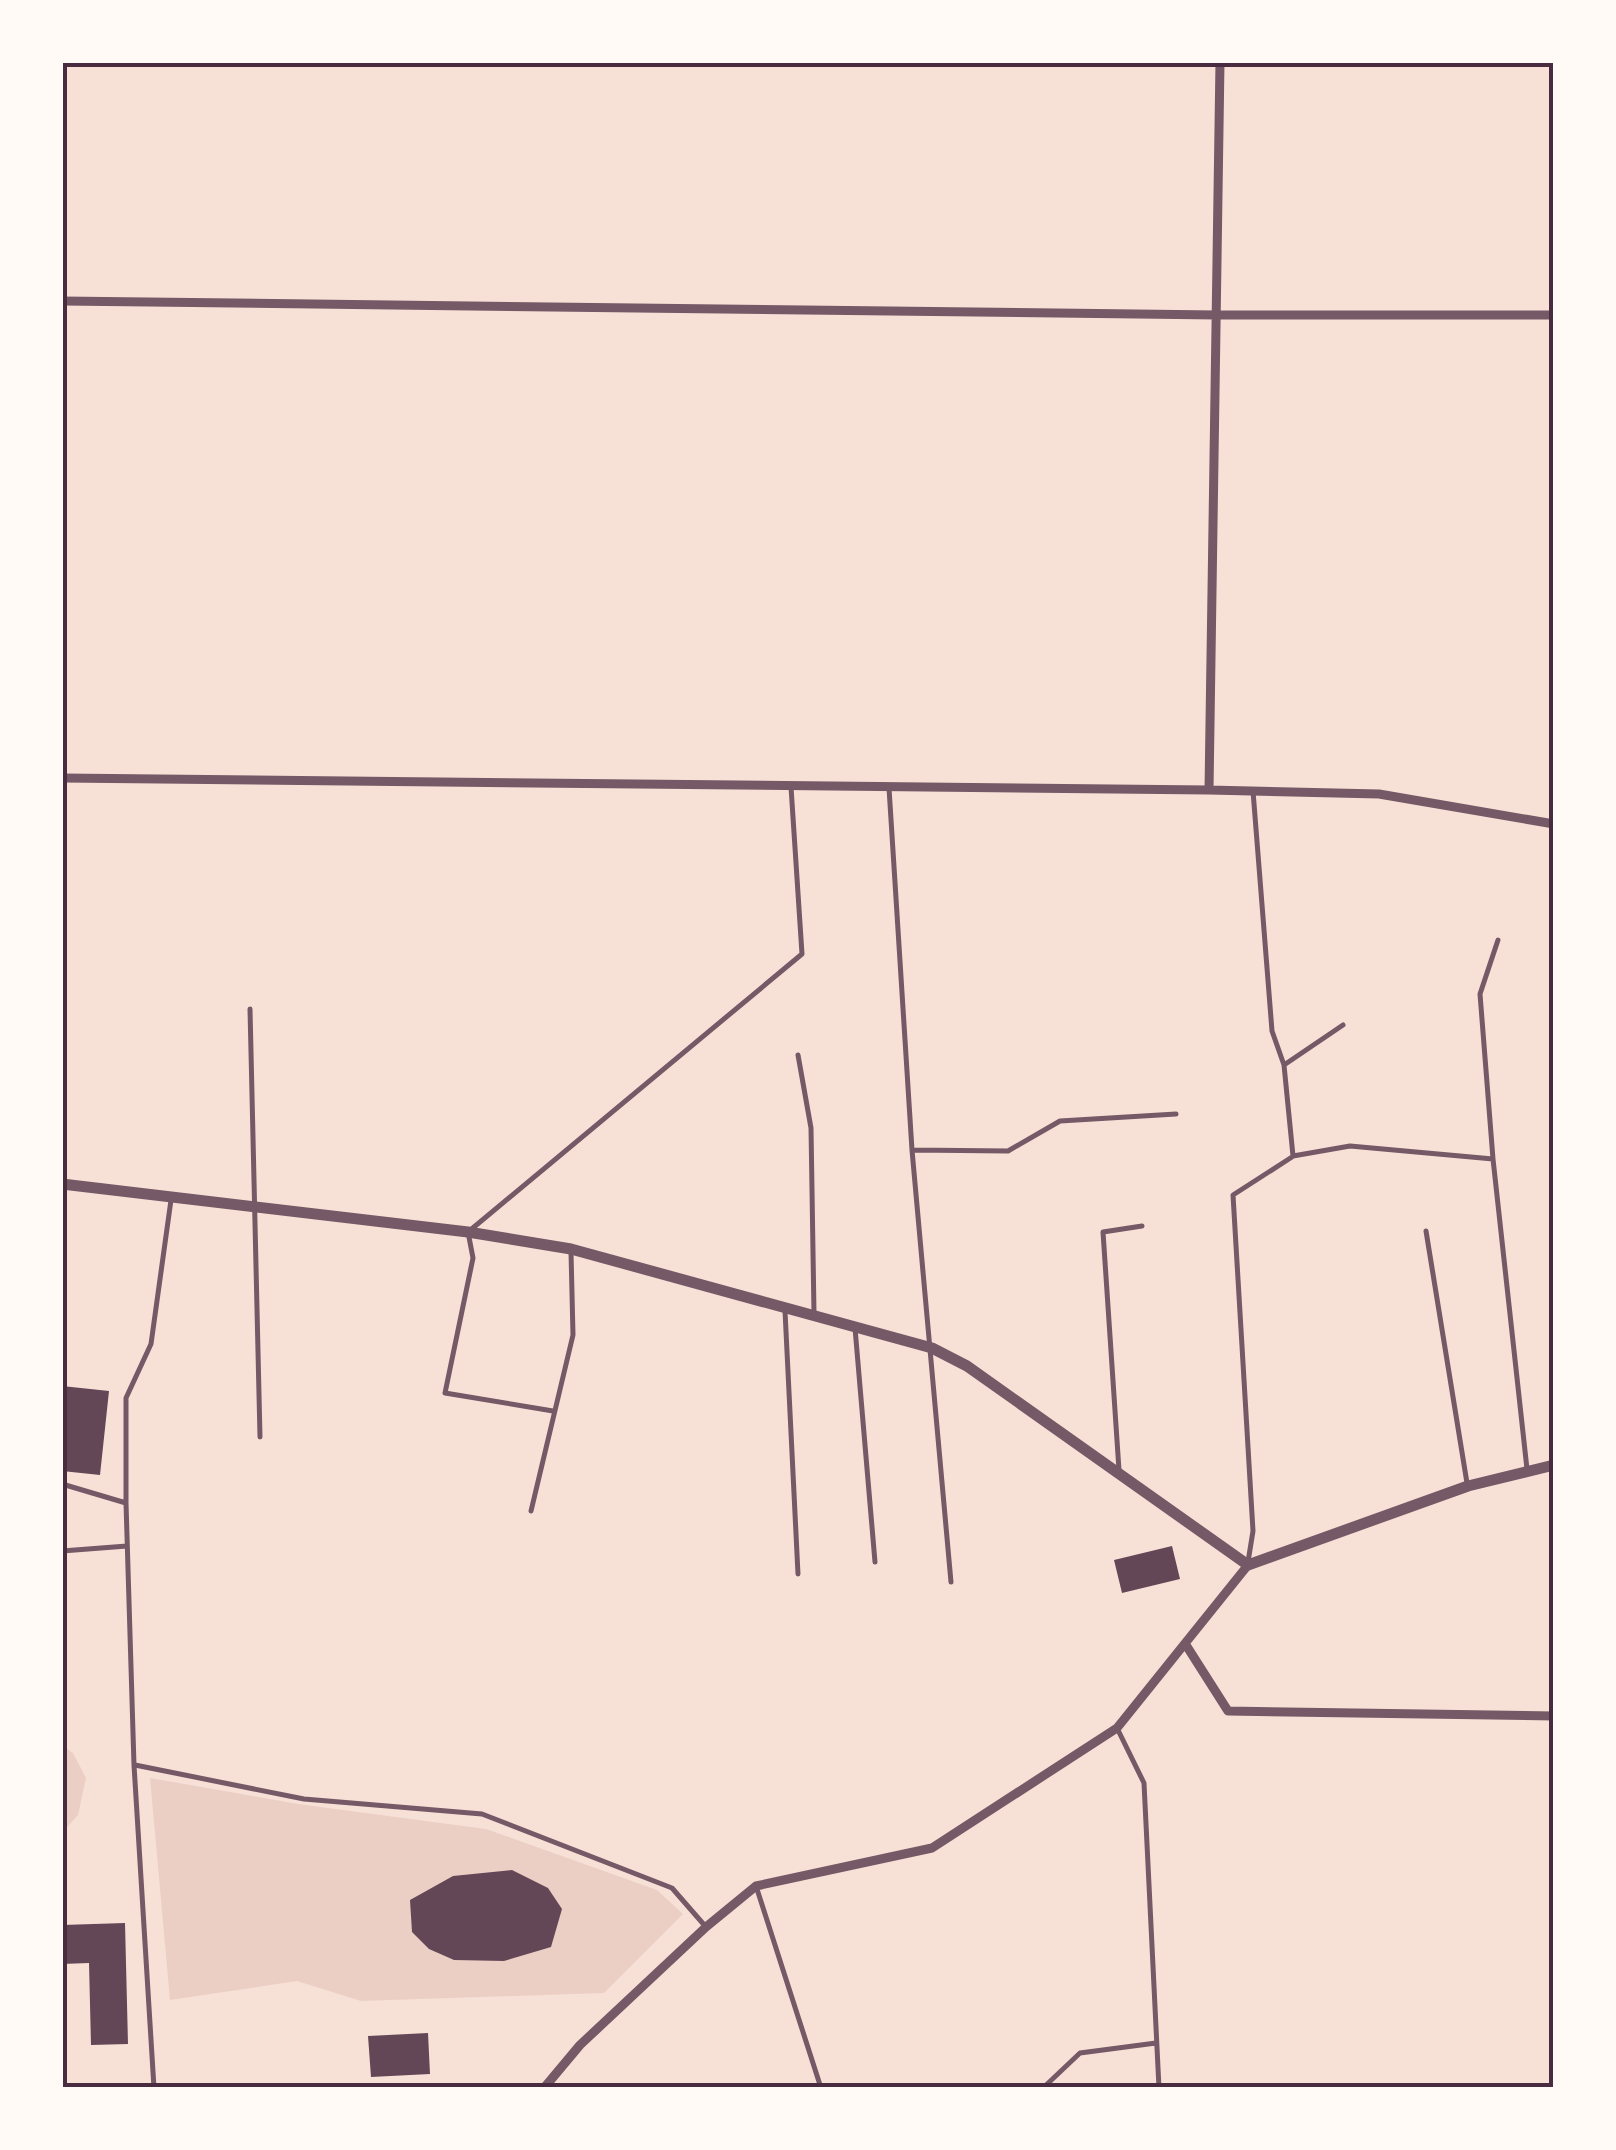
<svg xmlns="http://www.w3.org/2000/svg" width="1616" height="2150" font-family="Jost,sans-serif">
  <rect width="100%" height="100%" fill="#f7e1d7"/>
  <path fill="#ebcfc5" d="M63 1746 73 1753 86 1778 78 1815 63 1832Z
    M150 1778 298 1804 486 1829 657 1890 683 1914 604 1993 361 2001 297 1981 170 2000Z"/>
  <path fill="#644757" d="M62 1386 109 1391 100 1475 62 1471Z
    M1172 1546 1180 1579 1122 1593 1114 1560Z
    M512 1870 548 1888 562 1909 551 1947 504 1961 454 1960 429 1949 412 1932 410 1900 453 1876Z
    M125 1923 128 2044 91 2045 89 1963 62 1964V1925Z
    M428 2033 430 2074 371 2077 368 2036Z"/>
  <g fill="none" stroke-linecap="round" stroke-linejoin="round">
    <path stroke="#755966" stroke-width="5" d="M889 788 912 1150 951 1582
      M1253 791 1272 1031 1284 1065 1293 1156 1350 1146 1493 1159 1527 1469
      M250 1009 260 1437
      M798 1055 811 1128 814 1313
      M1284 1065 1343 1025
      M912 1150 1008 1151 1060 1121 1176 1114
      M1493 1159 1480 994 1498 940
      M1426 1231 1467 1483
      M785 1311 798 1574
      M855 1328 875 1562
      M553 1411 445 1393 473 1258 468 1232 802 954 791 787
      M1119 1470 1103 1232 1142 1226
      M62 1484 126 1503
      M531 1511 573 1335 571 1252
      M62 1551 127 1546
      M1248 1562 1253 1531 1233 1195 1292 1157
      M1117 1728 1144 1783 1159 2088
      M135 1765 304 1799 482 1814 672 1888 706 1927
      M756 1886 821 2088
      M154 2088 134 1765 126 1503V1398L151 1344 171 1200
      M1043 2088 1080 2053 1156 2043"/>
    <path stroke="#755966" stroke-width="9" d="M62 301 1217 315H1554
      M62 778 1209 790 1220 62
      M1209 790 1379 794 1554 824
      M1186 1645 1228 1711 1554 1716
      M544 2088 580 2045 706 1927 756 1886 932 1848 1117 1728 1248 1565"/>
    <path stroke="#755966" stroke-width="11" d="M62 1184 468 1232 571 1249 932 1348 967 1366 1248 1565 1468 1486 1554 1465"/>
  </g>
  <rect width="1616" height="2150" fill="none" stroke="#fffaf5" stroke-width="130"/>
  <rect x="65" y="65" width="1486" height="2020" fill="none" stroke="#4a2c40" stroke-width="4"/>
</svg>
